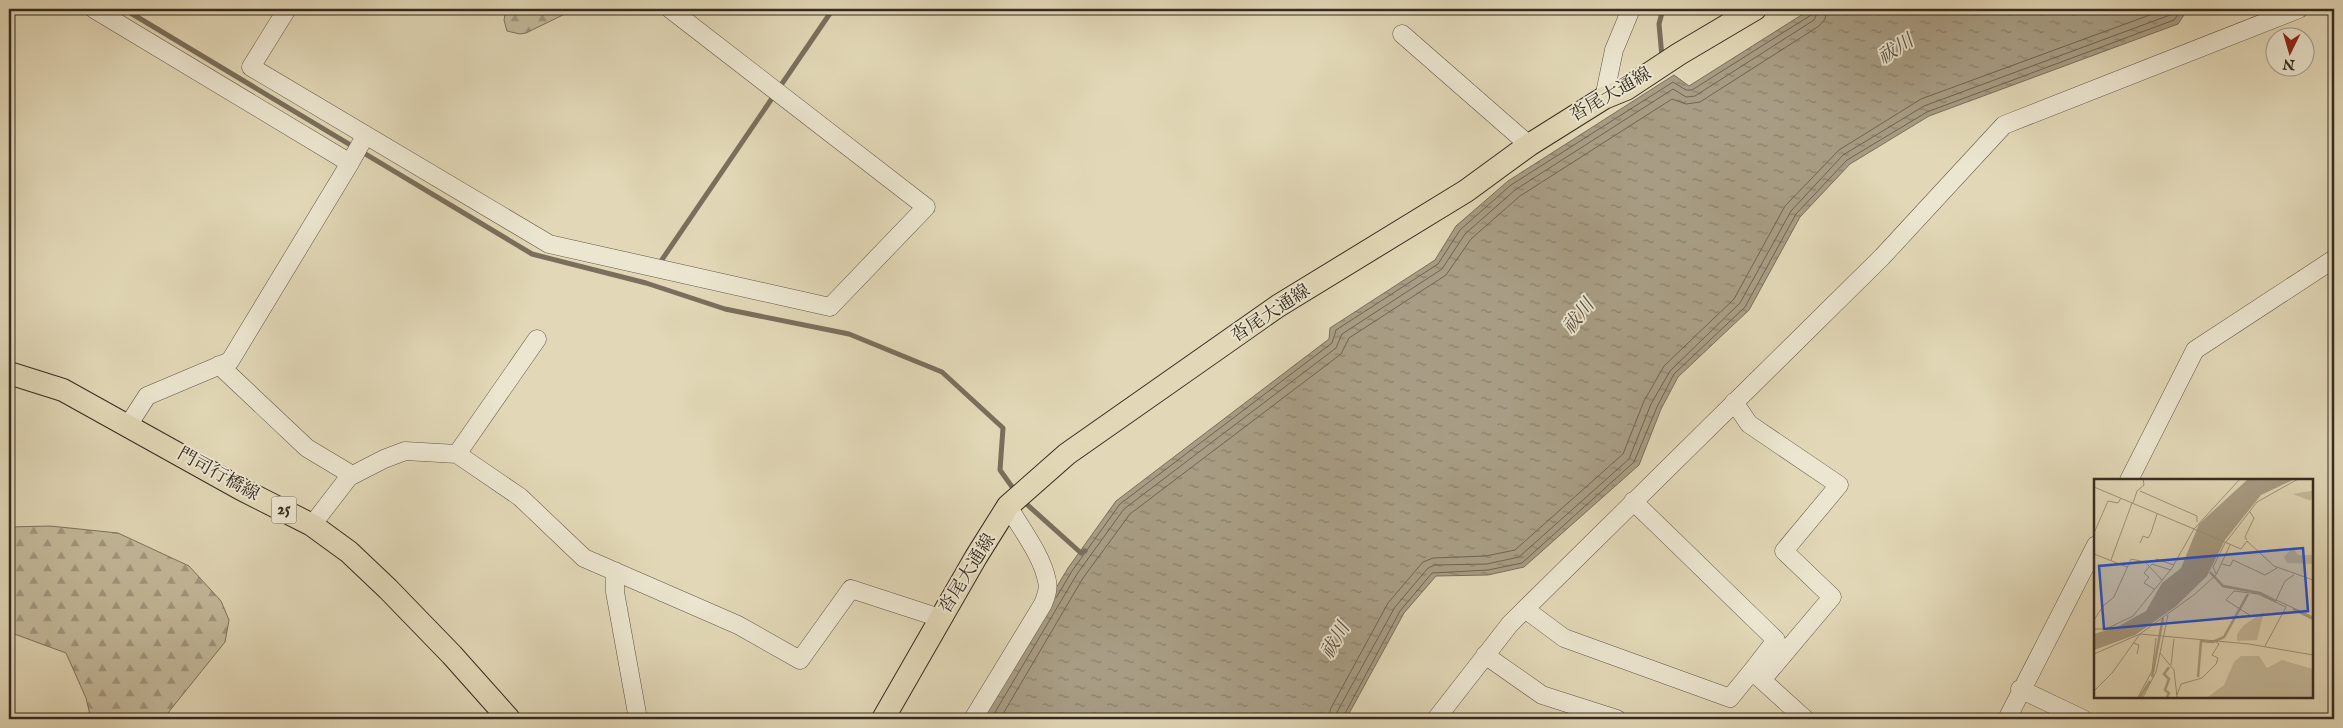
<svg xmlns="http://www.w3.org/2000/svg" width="2343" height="728" font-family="'IM FELL English','Noto Serif JP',serif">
  <defs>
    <pattern id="forest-firs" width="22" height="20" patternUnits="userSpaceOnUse" patternTransform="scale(1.25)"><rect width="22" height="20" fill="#c5bb9d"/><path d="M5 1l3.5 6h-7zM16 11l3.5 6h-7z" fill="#a19880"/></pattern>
    <pattern id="water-ripples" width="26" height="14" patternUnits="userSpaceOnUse" patternTransform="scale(1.25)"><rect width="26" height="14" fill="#a89d84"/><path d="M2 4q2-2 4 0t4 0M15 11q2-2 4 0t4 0" fill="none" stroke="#8a806c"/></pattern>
  </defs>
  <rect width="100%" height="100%" fill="#e2d8b7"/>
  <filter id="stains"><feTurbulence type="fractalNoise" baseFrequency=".004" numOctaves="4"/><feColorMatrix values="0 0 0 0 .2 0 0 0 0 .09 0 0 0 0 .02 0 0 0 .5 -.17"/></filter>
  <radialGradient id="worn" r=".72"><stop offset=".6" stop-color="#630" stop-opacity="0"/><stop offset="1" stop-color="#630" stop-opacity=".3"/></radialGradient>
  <path fill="url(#forest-firs)" stroke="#7e735e" d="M506 9H575L526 33 520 34 507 31 504 20Z
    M50 526 118 533 189 566 221 601 229 620 225 642 163 719H91L86 698 66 653 9 632V527Z"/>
  <path fill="url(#water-ripples)" stroke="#7a6f5c" d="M1811 9H2188L2178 24 1929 116 1850 164 1800 217 1749 310 1678 377 1661 409 1639 465 1524 567 1488 575 1436 576 1404 613 1346 719H978L1068 568 1116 501 1329 339 1330 328 1435 260 1456 226 1508 181 1674 75 1689 86Z"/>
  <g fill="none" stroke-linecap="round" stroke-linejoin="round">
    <path stroke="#6f6452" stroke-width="1" d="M1056 598 1072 571 1120 504 1332 343 1336 330 1438 264 1460 230 1511 185 1673 82 1686 90H1692L1811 15 1813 9
      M991 719 1077 574 1124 509 1336 348 1342 334 1442 269 1465 234 1515 190 1673 89 1686 97 1695 96 1814 20 1819 9
      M1000 719 1083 578 1130 514 1341 354 1349 338 1446 275 1471 239 1520 196 1672 99 1686 104 1700 102 1819 26 1825 19 1827 9
      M1328 719 1331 708 1388 603 1423 562 1433 558 1486 556 1515 550 1623 454 1644 401 1664 366 1734 299 1785 206 1839 150 1921 99 2166 9
      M1336 719 1337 712 1395 607 1428 568 1435 565 1487 564 1519 557 1629 459 1651 404 1670 371 1740 303 1791 211 1843 155 1924 106 2170 15 2175 9
      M1342 719 1400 611 1432 573 1488 570 1522 563 1634 462 1657 407 1674 374 1745 307 1796 214 1847 160 1927 112 2174 20 2182 9"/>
    <path stroke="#7a6f5c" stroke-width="5" d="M124 9 532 254 646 283 725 309 849 334 942 372 1003 428 1000 470 1015 491
      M1662 57 1659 24 1663 9
      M659 264 833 9
      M1022 500 1081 553 1085 551"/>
    <g stroke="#615646" stroke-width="19">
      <path id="minor" d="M94 9 350 163 230 361 147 396 129 424
        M287 9 251 67 549 244 830 307 926 207 670 9
        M1402 34 1529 145
        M1604 98 1614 50 1631 9
        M350 163 365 136
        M219 365 307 448 352 475
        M1734 402 1749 424 1839 485 1784 551 1832 597 1762 680
        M457 454 537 339
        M2129 480 2195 350 2334 259
        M1633 501 1776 640 1752 671 1805 719
        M312 525 349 477 384 459 405 451 457 454 520 497 584 558 738 625 800 660 851 589 940 618
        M615 571V592L638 719
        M1525 609 1564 638 1730 698 1752 671
        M1485 655 1542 695 1617 719
        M2020 689 2083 719
        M973 719 1043 604C1046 597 1049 588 1047 581 1042 555 1021 529 1008 506
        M1436 719 1510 624 1882 257 2004 125 2299 9
        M2007 719 2096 545"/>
    </g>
    <g stroke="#362b20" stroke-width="24">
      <path id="major" d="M9 373 63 390 241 489 312 525 349 552 388 589 452 655 509 719
        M883 719 976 557 1008 506 1067 454 1278 306 1466 191 1529 145 1604 98 1626 89 1679 54 1755 9"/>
    </g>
    <use href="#minor" stroke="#ece6d0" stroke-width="18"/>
    <use href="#major" stroke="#e2d8b7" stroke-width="22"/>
  </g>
  <g text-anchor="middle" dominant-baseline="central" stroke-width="4" stroke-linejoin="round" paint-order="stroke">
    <rect fill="#ece6d0" stroke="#6d6355" stroke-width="1" x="271.5" y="496.5" width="25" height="27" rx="4"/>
    <g font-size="16" font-weight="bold" fill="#362b20">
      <text x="284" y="510">25</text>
    </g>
    <g font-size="18" fill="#362b20" stroke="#ece6d0">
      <text transform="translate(1611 95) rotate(-30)">沓尾大通線</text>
      <text transform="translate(1271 314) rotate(-33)">沓尾大通線</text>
      <text transform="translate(218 475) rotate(29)">門司行橋線</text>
      <text transform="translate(968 574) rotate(-58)">沓尾大通線</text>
    </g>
    <g font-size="19" font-style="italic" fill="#584d3e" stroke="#ece6d0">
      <text transform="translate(1896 50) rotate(-33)">祓川</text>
      <text transform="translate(1579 317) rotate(-52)">祓川</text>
      <text transform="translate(1336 641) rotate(-60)">祓川</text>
    </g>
  </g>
  <g transform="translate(2094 479)">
    <rect width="219" height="219" fill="#e2d8b7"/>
    <path d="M219 12 217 22 199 15 210 13ZM199 68 204 76H219V85L193 84 190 78ZM170 133 163 161 143 162V155L150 146ZM147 177H165L173 189 188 181 219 190V218H114L130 206 140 183Z" fill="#c5bb9d"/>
    <path d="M154 0H201L167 16 131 61 113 97 81 128 41 156 0 171V155L23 148 52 132 68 104 87 89 105 45Z" fill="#a89d84"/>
    <path fill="none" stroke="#a89d84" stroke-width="2.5" d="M116 93 129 107 166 114 182 122M199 130 219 140M58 198 69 139M104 198 107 162 119 163 130 158 154 115M46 218 56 202M73 218 75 214 71 211 75 200 70 195 75 188"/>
    <path fill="none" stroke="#9d937b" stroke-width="1" d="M146 0 100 50 147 70 153 62 180 87 219 101M0 8 100 50 78 89 39 137 12 150H0M46 12 103 37V43M39 24 43 12 50 6 49 0M0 54 14 22 24 24 27 19M153 61 151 58 160 39 156 33M132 63 163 23 204 0M46 64 49 57 54 59 57 54 63 35M0 75 33 88M62 80 80 86M17 81 38 24M128 85 136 87 139 81 171 96 183 89M56 87 58 85 77 91M55 88 50 94 55 98 50 104 60 110M122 95 119 88 131 64M200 96 191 102 182 121 219 138M157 137 132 121 140 112 164 115 192 128 171 167M0 141 9 127 20 118 37 80 51 83 68 101M39 164 45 166 43 175M66 174 80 191 83 218M0 175 46 155 101 115 122 96 136 66M77 186 80 160M0 212 18 194 46 155 155 165 219 176M83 216 87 205 108 199 122 185 124 179 118 176 125 165 121 162M44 218 58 192 62 159M49 218 62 193 74 136"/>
    <path fill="#1d4ed8" fill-opacity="0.15" stroke="#1d4ed8" stroke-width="2.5" d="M209 69 214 132 10 150 5 87Z"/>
    <rect width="219" height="219" fill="none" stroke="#362b20" stroke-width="2.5"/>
  </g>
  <rect width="2343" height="728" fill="none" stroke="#e2d8b7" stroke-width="30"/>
  <rect x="10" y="10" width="2323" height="708" fill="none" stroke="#362b20" stroke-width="2.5"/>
  <rect x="15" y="15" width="2313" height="698" fill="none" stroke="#362b20"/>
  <g transform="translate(2290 52) rotate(185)"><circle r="24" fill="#ece6d0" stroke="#a39b8a"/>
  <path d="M0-4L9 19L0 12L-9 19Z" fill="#8f2418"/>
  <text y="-8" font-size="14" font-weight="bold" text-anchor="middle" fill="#362b20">N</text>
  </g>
  <rect width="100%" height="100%" filter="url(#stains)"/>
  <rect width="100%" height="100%" fill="url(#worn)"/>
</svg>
